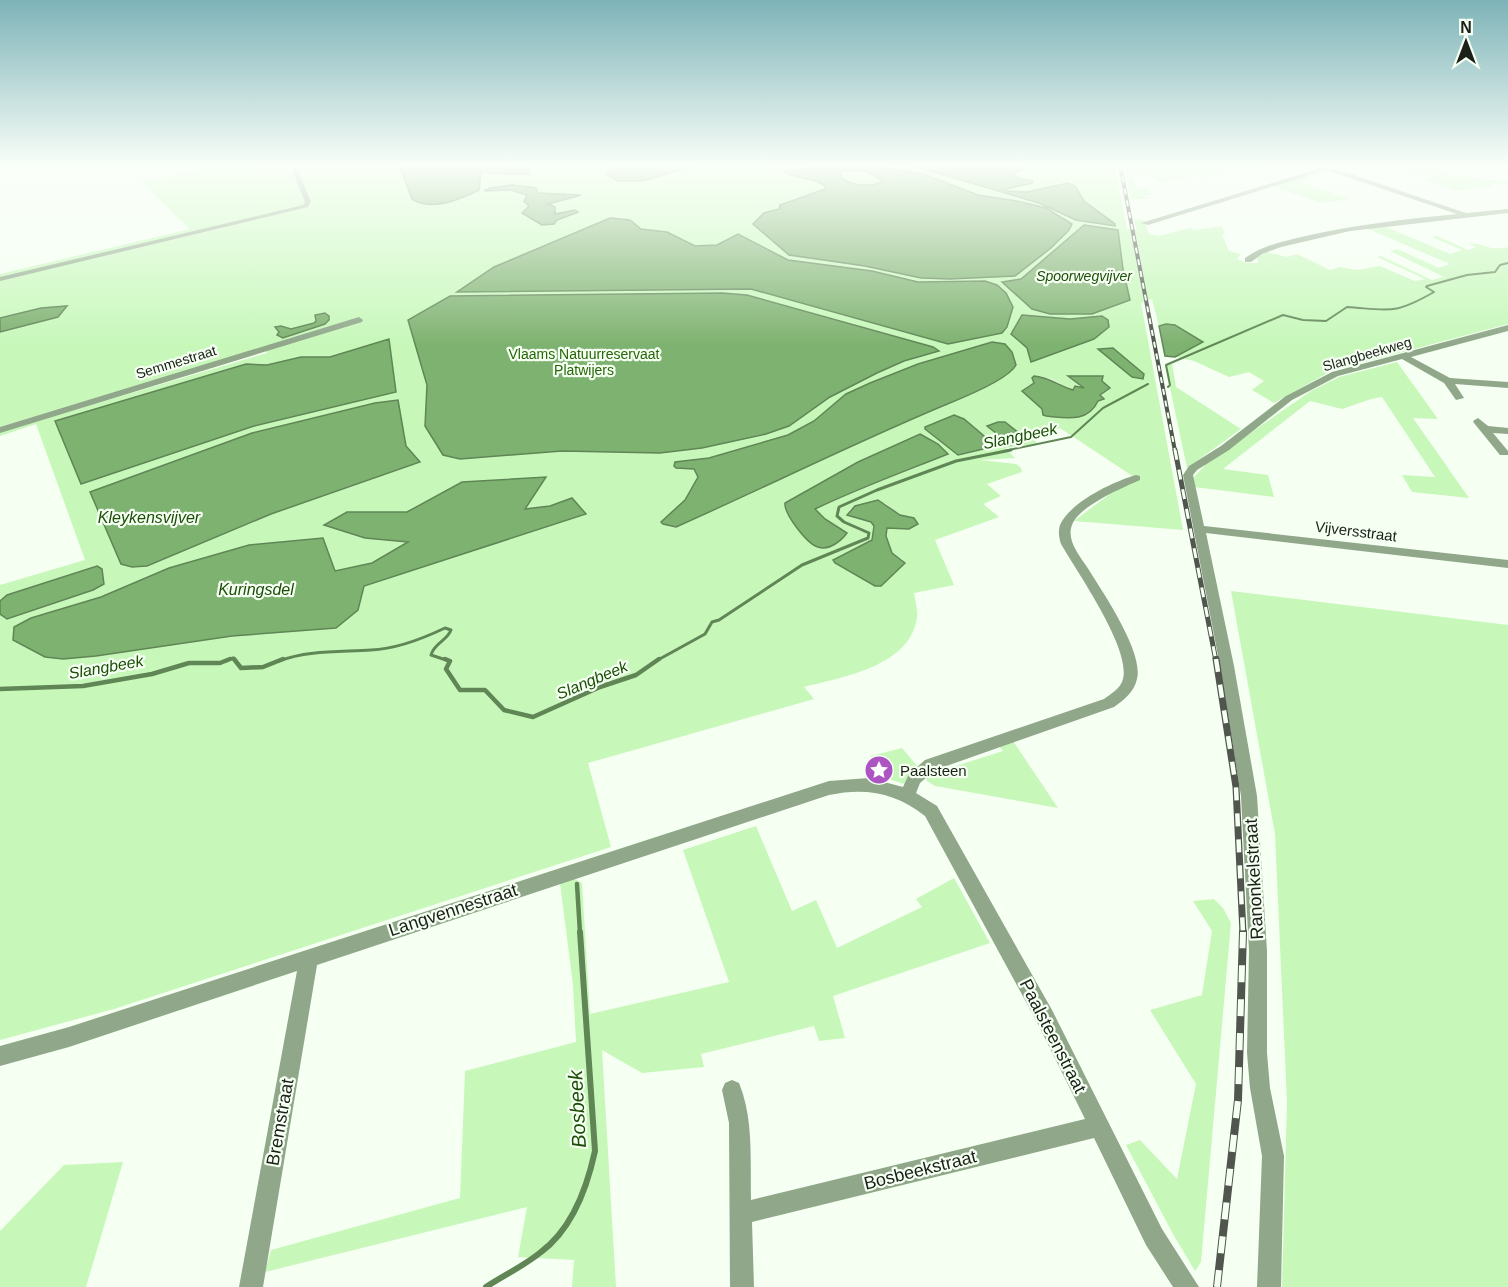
<svg xmlns="http://www.w3.org/2000/svg" width="1508" height="1287" font-family="Arial,sans-serif">
  <rect width="100%" height="100%" fill="#f5fff2"/>
  <path fill="#c7f8ba" fill-rule="evenodd" d="M220 165H1115L1127 229 1137 230 1134 219 1144 220 1149 234 1159 236 1190 228 1196 230 1222 226 1225 234 1222 235 1229 251 1241 254 1237 259 1246 263H1258L1257 257 1267 252 1287 257 1297 254 1330 270 1340 267 1357 270 1380 266 1415 281 1425 279 1377 257 1381 256 1432 280 1444 277 1390 251 1397 249 1439 268 1450 264 1366 228 1381 225 1450 254 1462 250 1432 237 1437 236 1468 250 1476 247 1468 244C1485 242 1487 252 1508 247V324L1331 371 1274 403 1252 390 1264 381 1249 372 1229 377 1194 361 1175 357 1202 343 1175 325 1159 326 1152 299 1141 303 1183 530 1074 521 1110 494 1137 479 1060 428 1032 438 1038 444 1005 448 1015 458 980 460 1016 464 1021 468 1022 472 987 484 1001 496 983 504 999 517 935 540 954 585 914 593C915 600 918 610 917 617 911 666 843 677 804 687L814 699 588 763 611 847 114 1009 0 1040V614L7 619 93 590 104 584 2 598 0 601V585L85 560 36 424 0 436V432L267 353 265 346 0 427V332L58 317 66 306 40 308 0 318V274L190 229 141 182ZM362 347 382 395 254 426 246 364 267 365 301 357H330ZM1039 376C1044 378 1051 378 1055 381 1063 384 1066 389 1075 390V386L1085 389 1069 377 1102 379 1106 385 1098 401 1027 386 1034 384ZM385 402 271 514 147 566ZM920 434 938 444 947 454C902 473 859 489 815 509L825 519 847 533 785 503 858 462ZM885 503 900 515 914 518 906 529 887 528 886 536 892 553 903 560H833L872 540 874 525 871 522 848 515 850 509ZM157 573 13 639 31 618 101 597Z
    M1125 165H1222L1214 167 1224 172 1203 178 1196 175 1160 183 1149 174 1132 175 1138 188H1147L1153 195H1145L1148 199H1130Z
    M1406 165H1439V173L1508 182V185L1490 183 1495 186 1455 191 1423 179 1432 176 1392 168 1408 170Z
    M1304 176 1311 178 1299 182 1351 199 1322 203 1271 186Z
    M1397 362 1438 419 1413 418 1469 498 1412 492 1402 475 1435 477 1382 397 1371 399 1342 409 1310 401 1223 469 1268 475 1274 497 1194 487V477L1208 462 1311 391 1339 377Z
    M1165 364H1172L1176 387 1241 429 1187 468Z
    M1231 591 1508 625V1287H1282L1287 1102 1275 834Z
    M1013 741 1058 808 935 786 927 781 924 775 933 767 937 772 1003 751 999 746Z
    M902 748 918 767 905 784 874 775 871 756Z
    M756 826 792 911 816 900 837 948 922 907 916 899 954 878 990 943 833 996 845 1038 819 1041 814 1026 701 1054 704 1067 642 1073 602 1050 616 1287H572L574 1260 518 1257 527 1207 265 1272 271 1250 460 1198 465 1071 576 1042 573 985 560 883 573 878 582 883 590 1014 729 982 683 850Z
    M1214 899 1223 908 1231 923 1201 1262 1195 1271 1173 1234 1126 1145 1140 1140 1177 1179 1196 1084 1150 1010 1202 995 1212 931 1193 901Z
    M123 1162 86 1287H0V1231L64 1165Z"/>
  <path fill="#7eb270" stroke="#608656" stroke-width="1.5" fill-rule="evenodd" d="M399 165H527L530 174C513 176 498 172 481 173L479 190C461 199 430 212 412 199Z
    M614 165H697L643 181H618L606 174Z
    M828 165H872L926 175 978 195 1017 201 1046 208 1072 224 1069 230 1051 248 1015 276 950 279 921 278 865 266 789 255 753 224 764 213 779 209 780 205 825 189V186C813 177 797 179 784 172ZM844 171H866L883 181C871 188 851 186 841 177V173Z
    M910 165H1025L1026 169 1016 172 1015 175 1017 178 1033 181 1032 183 1006 189V191L1027 192 1068 183 1075 186 1084 201 1115 224V226L1076 220 1039 203Z
    M512 185 536 188 538 193 581 195 548 204 555 207V214L575 210 578 212 557 220 554 224 542 225 522 213 529 206 524 201 527 195 511 190 484 191 490 188Z
    M610 218 630 220 641 229 667 232 695 246 717 245 738 234 788 260 872 271 918 282 985 281 997 285 1006 293 1013 307 1007 327 1002 333 948 344 751 289 457 292 494 267Z
    M1084 225 1118 230 1123 269 1130 300 1092 314H1050L1032 309 1002 282 1021 279Z
    M722 293 747 295 933 347 939 351 904 361 877 373 830 397 789 426 766 434 702 448 660 453 562 451 460 459 443 455 425 426 427 385 408 320 450 296Z
    M67 306 58 317 0 332V318L41 308Z
    M325 313 329 316V320L325 324 283 338 277 335 279 332 275 327 281 326 291 329 314 323 316 321 315 315Z
    M1022 315 1070 319 1102 316 1108 320 1109 327 1094 339 1031 362 1027 348 1011 334Z
    M1166 324 1175 325 1203 342 1175 357 1165 356 1159 326Z
    M389 339 396 392 254 426 81 484 55 421 246 364 267 365 301 357H330Z
    M992 342 1005 344 1012 352 1016 365C1009 379 960 399 945 405 854 443 766 487 676 527L663 524 661 522 685 500 698 477 694 469 676 468 674 466 675 462 709 458 788 435 814 421 846 394 870 383 918 364Z
    M1113 348 1144 374 1143 379 1132 377 1098 349Z
    M1034 376C1049 377 1059 386 1073 390L1075 386 1084 388 1068 376H1103L1102 381 1110 388 1100 395 1104 399 1098 401C1088 423 1066 418 1046 416L1043 415 1042 409 1022 391 1034 383 1032 378Z
    M398 400 406 446 420 462 271 514 147 566 132 567 121 564 90 492 252 433 375 403Z
    M954 415 964 419 996 446 958 455 925 429V427Z
    M998 422H1005L1028 440 1011 445 987 426Z
    M920 434 938 444 948 454C903 472 859 488 815 509L825 519 847 533C841 541 829 551 818 547 807 544 784 514 785 503L858 462Z
    M546 477 525 509 550 506 572 498 586 514 364 586 358 610 336 628 232 636 96 656 63 659 45 657 13 640 14 627 31 618 101 597 169 568 249 545 323 538 335 571 372 563 408 542 365 538 324 525 347 512H407L462 482Z
    M878 500 900 515 914 518 918 524 909 529 887 528 886 536 892 553 905 563 881 586H875L835 563 833 560 872 540 874 526 871 522 847 515 855 506Z
    M97 566 102 569 104 584 93 590 7 619 0 614V601L7 595Z"/>
  <g fill="none" stroke-linecap="round" stroke-linejoin="round">
    <path stroke="#608656" stroke-width="2" d="M1427 286 1467 275 1495 272 1500 265 1508 263
      M1168 387 1170 385 1166 365 1283 315 1303 320 1326 321 1347 307C1390 310 1394 315 1434 292L1426 287
      M1004 451 1071 437 1103 408 1148 384"/>
    <path stroke="#608656" stroke-width="3" d="M226 661 233 658 235 661
      M279 661C307 650 341 652 371 650 396 649 422 639 445 628L451 630C447 641 434 643 431 655L449 661
      M656 661 705 634 712 622 719 620 802 565 868 538 869 533 844 522 837 516 839 507 877 490 956 461 1011 450"/>
    <path stroke="#608656" stroke-width="4.5" d="M234 659 241 668 263 667 283 659
      M445 659 450 661 446 669 460 690H485L504 710 533 717 600 687 636 675 659 659
      M0 689 83 686 152 674 189 663H220L230 659
      M577 884 580 933"/>
    <path stroke="#608656" stroke-width="6" d="M486 1287C504 1275 524 1266 541 1252 572 1229 587 1188 595 1151L580 932"/>
    <path fill="#90a78a" fill-rule="evenodd" d="M290 165H296L311 202 308 207 0 281V277L303 205 305 202Z
      M1331 165H1340L1333 168 1466 213 1508 209V213L1350 231 1281 247 1262 254 1251 262H1245V258C1262 246 1281 242 1301 237 1353 225 1405 219 1457 214L1326 170 1148 225 1141 223Z
      M359 317 363 320 362 322 0 433V427Z
      M1508 325V331L1411 357 1450 378 1508 382V388L1455 384 1464 398 1456 400 1444 383 1402 359 1338 376 1292 400 1229 450 1197 470 1193 475 1204 526 1508 560V568L1206 533 1234 666 1257 796 1267 951V1053L1270 1088 1284 1156 1281 1287H1257L1262 1156 1250 1088 1247 1053 1249 951 1241 796 1220 666 1183 475 1189 466 1221 446 1286 396 1332 372Z
      M1478 418 1488 426 1508 428V434L1493 433 1508 451V455H1500L1474 423 1473 421Z
      M1136 475 1140 476V480C1122 488 1079 506 1072 525 1066 540 1080 556 1087 567 1102 591 1144 652 1137 679 1134 692 1124 700 1114 707L935 770 920 783 916 793 937 806 1052 1010 1162 1229 1199 1287H1173L1146 1245 1094 1138 752 1222 754 1287H730L729 1123 722 1090 725 1083 732 1080 739 1083C754 1119 750 1162 751 1200L1085 1119 1038 1024 925 816C896 793 866 787 829 795L317 965 263 1287H239L297 971 69 1047 0 1066V1046L69 1027 829 781 869 778 903 787 909 774 925 760 1104 699C1111 694 1121 688 1123 679 1131 648 1077 572 1061 544 1059 538 1058 531 1060 525 1069 503 1114 481 1136 475Z"/>
    <g stroke="#50564e" stroke-width="4">
      <path id="rail-far3" d="M1120 165 1175 451"/>
    </g>
    <g stroke="#50564e" stroke-width="5">
      <path id="rail-far2" d="M1175 450 1216 661"/>
    </g>
    <g stroke="#50564e" stroke-width="7">
      <path id="rail-far1" d="M1216 659 1236 787 1243 933"/>
    </g>
    <g stroke="#50564e" stroke-width="8">
      <path id="rail" d="M1217 1287 1238 1100 1243 932"/>
    </g>
    <use href="#rail-far3" stroke="#f5fff2" stroke-width="2" stroke-dasharray="6" stroke-linecap="butt"/>
    <use href="#rail-far2" stroke="#f5fff2" stroke-width="3" stroke-dasharray="10" stroke-linecap="butt"/>
    <use href="#rail-far1" stroke="#f5fff2" stroke-width="4.5" stroke-dasharray="13" stroke-linecap="butt"/>
    <use href="#rail" stroke="#f5fff2" stroke-width="6" stroke-dasharray="17" stroke-linecap="butt"/>
  </g>
  <linearGradient id="sky" x2="0" y2="1"><stop stop-color="#7db3b8"/><stop offset="0.48" stop-color="#fafff9"/><stop offset="1" stop-color="#fafff9" stop-opacity="0"/></linearGradient>
  <rect width="1508" height="345" fill="url(#sky)"/>
  <defs>
    <g id="sight-disc" transform="scale(1.5)"><circle r="9.5" fill="#ac55c2" stroke="#f5fff2"/><path d="M0-6L1.8-2.2L6-1.7L2.9 1.2L3.7 5.4L0 3.3L-3.7 5.4L-2.9 1.2L-6-1.7L-1.8-2.2Z" fill="#fff"/></g>
  </defs>
  <g fill-rule="evenodd">
    <use href="#sight-disc" x="879" y="770"/>
  </g>
  <g text-anchor="middle" dominant-baseline="central" stroke-width="4.5" stroke-linejoin="round" paint-order="stroke">
    <g font-size="14" font-style="italic" fill="#1c4e08" stroke="#f5fff2">
      <text x="1084" y="276">Spoorwegvijver</text>
    </g>
    <g font-size="14" fill="#256707" stroke="#f5fff2">
      <text x="584" y="354">Vlaams Natuurreservaat<tspan x="584" dy="16">Platwijers</tspan></text>
    </g>
    <g font-size="14" fill="#1b2019" stroke="#f5fff2">
      <text transform="translate(1367 354) rotate(-16)">Slangbeekweg</text>
      <text transform="translate(176 362) rotate(-17)">Semmestraat</text>
    </g>
    <g font-size="15" fill="#1b2019" stroke="#f5fff2">
      <text transform="translate(1356 531) rotate(7)">Vijversstraat</text>
    </g>
    <g font-size="15" fill="#1b2019" stroke="#f5fff2" text-anchor="start">
      <text x="900" y="770">Paalsteen</text>
    </g>
    <g font-size="16" font-style="italic" fill="#1c4e08" stroke="#f5fff2">
      <text transform="translate(1020 436) rotate(-12)">Slangbeek</text>
      <text x="149" y="517">Kleykensvijver</text>
      <text x="256" y="589">Kuringsdel</text>
      <text transform="translate(106 667) rotate(-10)">Slangbeek</text>
      <text transform="translate(592 680) rotate(-23)">Slangbeek</text>
    </g>
    <g font-size="18" fill="#1b2019" stroke="#f5fff2">
      <text transform="translate(1254 879) rotate(-93)">Ranonkelstraat</text>
      <text transform="translate(453 910) rotate(-18)">Langvennestraat</text>
      <text transform="translate(1053 1036) rotate(63)">Paalsteenstraat</text>
      <text transform="translate(280 1122) rotate(-80)">Bremstraat</text>
      <text transform="translate(920 1170) rotate(-14)">Bosbeekstraat</text>
    </g>
    <g font-size="20" font-style="italic" fill="#1c4e08" stroke="#f5fff2">
      <text transform="translate(577 1109) rotate(-93)">Bosbeek</text>
    </g>
  </g>
  <g transform="translate(1466 42)" stroke="#f5fff2" stroke-width="4.5" paint-order="stroke">
  <path d="M0-4.5L10 22L0 15L-10 22Z" fill="#1b2019"/>
  <text y="-9" font-size="16" font-weight="bold" text-anchor="middle" fill="#1b2019">N</text>
  </g>
</svg>
